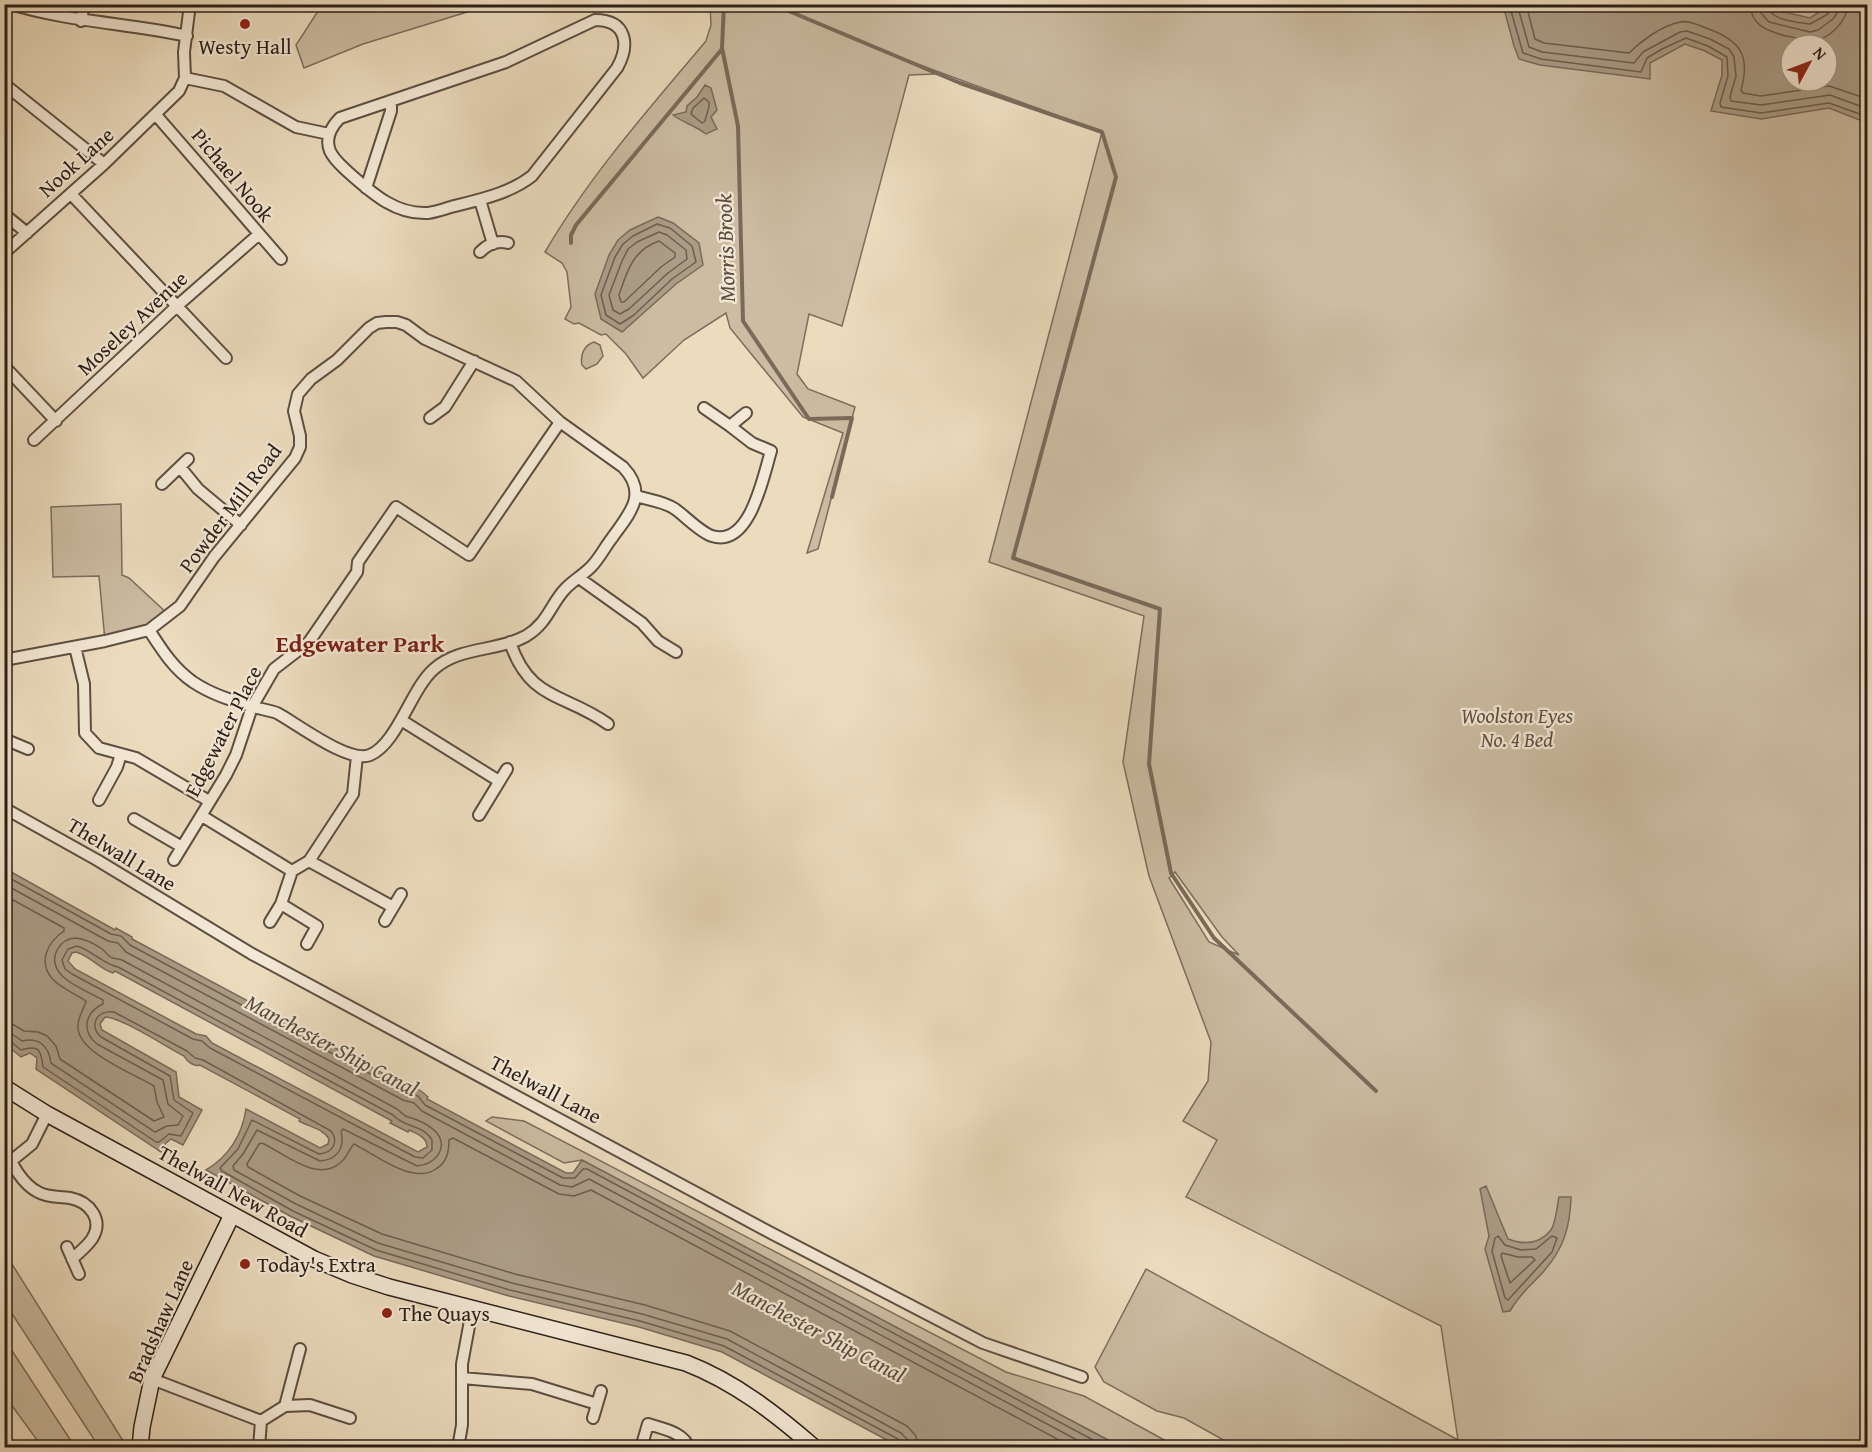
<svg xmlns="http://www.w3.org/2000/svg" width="1872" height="1452" font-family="'Gentium Book Plus',serif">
  <rect width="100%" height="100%" fill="#ecdcbe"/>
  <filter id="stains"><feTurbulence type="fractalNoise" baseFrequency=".00333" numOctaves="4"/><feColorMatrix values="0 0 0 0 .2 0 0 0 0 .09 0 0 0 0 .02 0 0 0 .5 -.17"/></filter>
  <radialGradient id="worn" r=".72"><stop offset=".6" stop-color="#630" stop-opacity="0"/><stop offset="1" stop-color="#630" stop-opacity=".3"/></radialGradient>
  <path fill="#ccbca2" stroke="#7c6e5e" stroke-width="1.5" fill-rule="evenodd" d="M322 5V4L490 5 363 44 304 68 296 45Z
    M710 5H1867V1447H1236L1184 1418 1157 1411 1104 1382 1095 1367 1146 1269 1458 1440 1441 1326 1186 1197 1217 1140 1183 1121 1208 1081 1211 1042 1149 876 1123 762 1144 616 989 562 1102 132 901 58 935 74 909 75 842 326 809 314 797 374 808 389 855 407 818 549 807 553 843 433 803 417 730 328 726 313 684 340 643 378 626 354 606 334 601 335 579 323 574 324 565 319 571 307 567 272 562 263 545 252C590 175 649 109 706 41L711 25ZM1791 45H1827V81H1791ZM1175 872 1222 937 1239 955 1209 942 1169 878Z
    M594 342 600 345 603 356 597 364 586 369 582 365C580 355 584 345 594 342Z
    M121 504 122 575 129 578 169 615 166 618 105 641 99 576 53 577 51 507Z
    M492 1117 524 1121 1006 1372 1084 1396 1177 1447H1121L582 1160 564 1163 486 1121Z
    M5 1253 127 1447H99L5 1303Z
    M4 1340H5L75 1447H42L5 1396Z"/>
  <path fill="#ab9c86" stroke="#796a5a" stroke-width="1.5" fill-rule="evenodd" d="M1771 4 1776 10 1810 18 1824 9 1825 5H1867V123L1829 108 1761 119 1711 111 1722 75V60L1705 51 1685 44 1650 63V79L1540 65 1519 59 1514 46 1503 5ZM1791 45H1827V81H1791Z
    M705 85 711 88 717 110 711 117 717 129 706 134C694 125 684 123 673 115L686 112 687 106 697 97Z
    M658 217 673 223 699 243 703 265 676 284 622 332 601 319 595 294 609 255 618 240 630 230Z
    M4 868 115 930 116 928 132 937V939L410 1088C416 1086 423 1092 428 1097L427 1099 566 1173H573L582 1160 1121 1447H900L722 1352 639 1327 509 1296 374 1256 290 1216 206 1170C229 1156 242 1135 246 1109L320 1148 328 1144 329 1139C323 1128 309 1127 299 1121L300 1119 200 1065C195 1067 187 1062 184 1056 168 1048 121 1017 105 1017L100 1024 102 1030 176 1072 179 1097 202 1110 183 1145 171 1139 166 1143 161 1152 36 1069 37 1058 30 1053 21 1057 5 1044ZM76 952C92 957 98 968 113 973L115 971 392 1121 390 1123 408 1132 409 1130C417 1134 427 1137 427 1147L418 1152 212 1043 206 1036 196 1034 75 969 68 961 72 953Z
    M1486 1186 1508 1239C1524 1245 1539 1245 1551 1230 1556 1222 1557 1206 1559 1197H1571C1570 1227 1564 1248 1544 1271 1530 1287 1521 1292 1510 1311L1503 1312 1485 1249 1489 1236 1480 1189Z"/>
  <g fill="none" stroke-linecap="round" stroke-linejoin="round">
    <path stroke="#6c5e50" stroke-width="1.5" d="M1509 4 1523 53 1541 59 1641 72 1647 58 1662 49 1686 38 1708 46 1727 57 1728 76 1720 103 1721 107 1761 113 1829 103 1868 117
      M1517 4 1529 47 1542 52 1634 63 1643 52 1680 32 1687 31 1710 39 1729 49 1734 57 1736 76 1730 97 1731 101 1761 105 1830 95 1868 109
      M1526 4 1535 39 1544 43 1629 53C1641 41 1661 26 1680 22 1689 20 1698 25 1706 28 1740 40 1751 55 1741 90L1743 93 1761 96 1829 86 1868 99
      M1750 4C1751 26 1768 31 1786 36 1794 37 1802 40 1810 41 1828 41 1847 22 1848 4
      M1759 4 1761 13 1769 22 1810 32 1818 30 1833 19 1837 13 1838 4
      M1767 4C1769 21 1797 22 1810 24L1828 14 1831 4
      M704 98 709 102C710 109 706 114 705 121L702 123 691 114 693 108Z
      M657 224 670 228 692 246 696 262 672 279 634 315 620 324 606 315 601 295 615 257 623 244 633 236Z
      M659 232 667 235 686 250 687 259 668 273 629 309 620 314 613 310 609 295 622 261 628 249 637 242Z
      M659 241 675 253V257L661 267 624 302H621L619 295C627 271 633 250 659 241Z
      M4 875 111 934 121 936 130 945 406 1093 418 1096 425 1105 563 1178H575L583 1169H587L1108 1448
      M4 884 108 941 118 943 126 952 403 1100 414 1103 422 1111 560 1185 572 1187 589 1179 1092 1448
      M4 895 64 928V931C55 937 49 944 46 954 40 981 68 989 86 1001 84 1010 77 1017 78 1028 79 1053 134 1074 154 1086L157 1102 164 1117 154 1121 60 1059 56 1046 47 1036 38 1032 24 1031 14 1025 4 1023
      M77 946C93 951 103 964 118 967L393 1115C404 1128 423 1124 432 1140V1150L423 1158 415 1157 210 1048 202 1041 193 1039 72 974 65 969 62 960 68 949Z
      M4 1032 12 1034 22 1041C40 1037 49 1047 51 1063L155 1132 167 1126 178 1125 183 1116 168 1104 163 1080 97 1044C81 1031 85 1012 103 1004V1000C86 990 44 977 57 950 61 943 68 938 76 938 85 939 95 944 102 949 106 952 108 957 113 958 116 959 119 959 122 960L397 1109C400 1111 404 1116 408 1117 423 1121 451 1134 438 1155 433 1162 426 1165 417 1166L343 1129 341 1132C345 1148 337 1160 320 1161L257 1130 243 1154 233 1166 234 1170 296 1204 378 1243 512 1283 642 1314 727 1339 901 1433 907 1439 909 1448
      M4 1040 10 1041 21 1050C40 1044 41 1051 43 1067L156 1142H159L169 1134 181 1136 193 1113 174 1100 170 1076 101 1037C88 1026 97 1009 114 1012L187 1051 195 1058 203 1060 331 1131C339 1142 333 1153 319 1154L252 1120 238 1149 220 1168 222 1171 293 1211 376 1250 510 1290 640 1321 724 1346 898 1439 901 1448
      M1498 1236 1505 1245 1521 1250 1536 1249 1552 1236 1557 1238 1552 1252 1508 1300 1505 1298 1492 1251 1495 1238Z
      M1502 1253 1518 1257H1532L1535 1260 1510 1283 1501 1256Z
      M918 1448 916 1436 907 1426 730 1331 645 1305 515 1274 382 1234 300 1196 248 1167 247 1164 259 1144 262 1143C284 1153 317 1183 340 1163 347 1158 349 1149 354 1144 376 1155 413 1185 436 1169 447 1162 449 1152 449 1140L453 1138 559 1194 574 1196 591 1190 1074 1448"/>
    <path stroke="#796a5a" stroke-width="4" d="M724 4 722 48 738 126 743 321 809 419 852 418 832 497
      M772 4 960 83 1102 132 1116 177 1013 558 1160 609 1149 764 1171 873 1214 938 1376 1091
      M571 243V235L576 225 722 49"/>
    <g stroke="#5d4f42" stroke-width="14">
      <path id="street" d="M11 4C69 22 128 23 187 36
        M595 20C627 20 630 45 617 68L532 176C509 194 478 200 451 207 444 209 435 212 428 213 395 215 371 192 348 172 342 166 334 160 330 151 325 139 331 127 340 118L506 62Z
        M81 21 84 4
        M185 78 224 86 296 127 329 134
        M4 84 104 164
        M156 115 281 259
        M366 188 391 111V101
        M71 194 226 358
        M480 200 493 244
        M4 214 27 233
        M480 252C488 244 497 240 508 243
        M4 253 104 164 179 91 185 78 184 52 190 4
        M4 366 56 421
        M704 408 730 426 746 413
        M430 418 445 407 474 361
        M34 440 177 306 258 235
        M180 467 198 489 241 525
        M162 484 188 459
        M636 496C649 500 663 501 675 509 685 516 701 533 712 536 750 548 763 477 771 451L752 443 730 426
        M579 578 642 623 658 641 676 652
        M510 642C529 701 565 693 608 724
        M75 647 84 684 85 733 99 748 136 758 209 801
        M4 660 105 641 149 630 180 606 214 557 295 458 300 447V436L294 411 298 394 311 379 337 360 369 328 377 323 386 322H397L406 325 425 339 516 381 560 422 623 467C649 494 629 514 612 538 605 547 599 559 591 567 583 575 574 580 566 588 551 603 548 623 526 636 497 652 460 646 434 669 411 689 397 744 370 755 349 764 296 723 277 713 269 710 259 709 251 706 230 700 211 694 193 682 173 668 162 650 149 630
        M401 720 499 781
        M4 739 28 749
        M99 800 117 767 121 754
        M4 808 97 860 252 954 771 1233 983 1343 1082 1377
        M479 815 507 769
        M202 816 292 871
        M134 819 182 847
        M174 860 226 775 236 755 252 707 274 669 309 642 357 572 358 562 396 507 469 555 560 422
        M309 861 393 907
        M281 904 317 926 307 944
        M385 921 401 894
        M270 922 281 904 292 871 309 861 353 794 357 756
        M4 1148C12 1164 22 1184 38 1192 48 1198 59 1196 70 1198 90 1202 104 1220 92 1239 87 1246 79 1253 72 1259
        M11 1161 32 1144 47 1114
        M67 1247 79 1274
        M462 1378 532 1384 597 1404
        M152 1379 261 1421 259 1448
        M285 1406 310 1405 350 1418
        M593 1418 601 1391
        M261 1421 285 1406 300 1349
        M458 1448 462 1425V1364L472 1310
        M641 1448 648 1424C663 1429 684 1432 689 1448"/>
    </g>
    <g stroke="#2d2019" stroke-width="18">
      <path id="secondary" d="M4 1087 47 1114 314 1259 352 1275 389 1287 686 1363C735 1382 776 1414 815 1448
        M140 1448 142 1427 152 1379 232 1215"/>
    </g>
    <use href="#street" stroke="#f3e8d5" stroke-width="10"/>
    <use href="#secondary" stroke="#f3e8d5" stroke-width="15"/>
  </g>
  <g fill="#8f2418" stroke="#f3e8d5" stroke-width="2">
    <circle cx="245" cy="24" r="6"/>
    <circle cx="245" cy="1264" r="6"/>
    <circle cx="387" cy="1313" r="6"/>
  </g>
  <g text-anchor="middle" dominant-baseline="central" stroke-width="4.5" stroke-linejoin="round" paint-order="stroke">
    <g font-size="21" fill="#2d2019" stroke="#f3e8d5" text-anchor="start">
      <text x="245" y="46" text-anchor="middle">Westy Hall</text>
      <text x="257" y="1264">Today's Extra</text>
      <text x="399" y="1313">The Quays</text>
    </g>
    <g font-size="21" fill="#2d2019" stroke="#f3e8d5">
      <text transform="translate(76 162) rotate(-42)">Nook Lane</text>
      <text transform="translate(233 175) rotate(50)">Pichael Nook</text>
      <text transform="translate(132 323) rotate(-43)">Moseley Avenue</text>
      <text transform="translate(230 508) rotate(-53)">Powder Mill Road</text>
      <text transform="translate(223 731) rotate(-63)">Edgewater Place</text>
      <text transform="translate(122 854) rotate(31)">Thelwall Lane</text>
      <text transform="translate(546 1089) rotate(28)">Thelwall Lane</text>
      <text transform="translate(233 1191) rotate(29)">Thelwall New Road</text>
      <text transform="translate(160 1321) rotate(-66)">Bradshaw Lane</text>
    </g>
    <g font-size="21" font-style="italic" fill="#5d4f42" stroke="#f3e8d5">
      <text x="1517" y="715">Woolston Eyes<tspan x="1517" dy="24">No. 4 Bed</tspan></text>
    </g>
    <g font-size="22" font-style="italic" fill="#594b3f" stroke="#f3e8d5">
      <text transform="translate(725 248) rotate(-92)">Morris Brook</text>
      <text transform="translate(332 1045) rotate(28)">Manchester Ship Canal</text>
      <text transform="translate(819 1331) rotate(28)">Manchester Ship Canal</text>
    </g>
    <g font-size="24" font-weight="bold" fill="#7a1f14" stroke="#f3e8d5">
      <text x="360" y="643">Edgewater Park</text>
    </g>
  </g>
  <rect width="1872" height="1452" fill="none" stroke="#ecdcbe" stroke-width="24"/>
  <rect x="6" y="6" width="1860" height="1440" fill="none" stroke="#2d2019" stroke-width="3"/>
  <rect x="12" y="12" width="1848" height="1428" fill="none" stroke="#2d2019" stroke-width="1.5"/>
  <g transform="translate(1809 63) rotate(49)"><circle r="28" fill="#f3e8d5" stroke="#a4988a" stroke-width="1.5"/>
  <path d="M0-4.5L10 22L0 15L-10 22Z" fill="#8f2418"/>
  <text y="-9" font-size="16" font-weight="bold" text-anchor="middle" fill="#2d2019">N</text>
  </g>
  <rect width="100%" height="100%" filter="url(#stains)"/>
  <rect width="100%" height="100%" fill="url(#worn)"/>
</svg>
